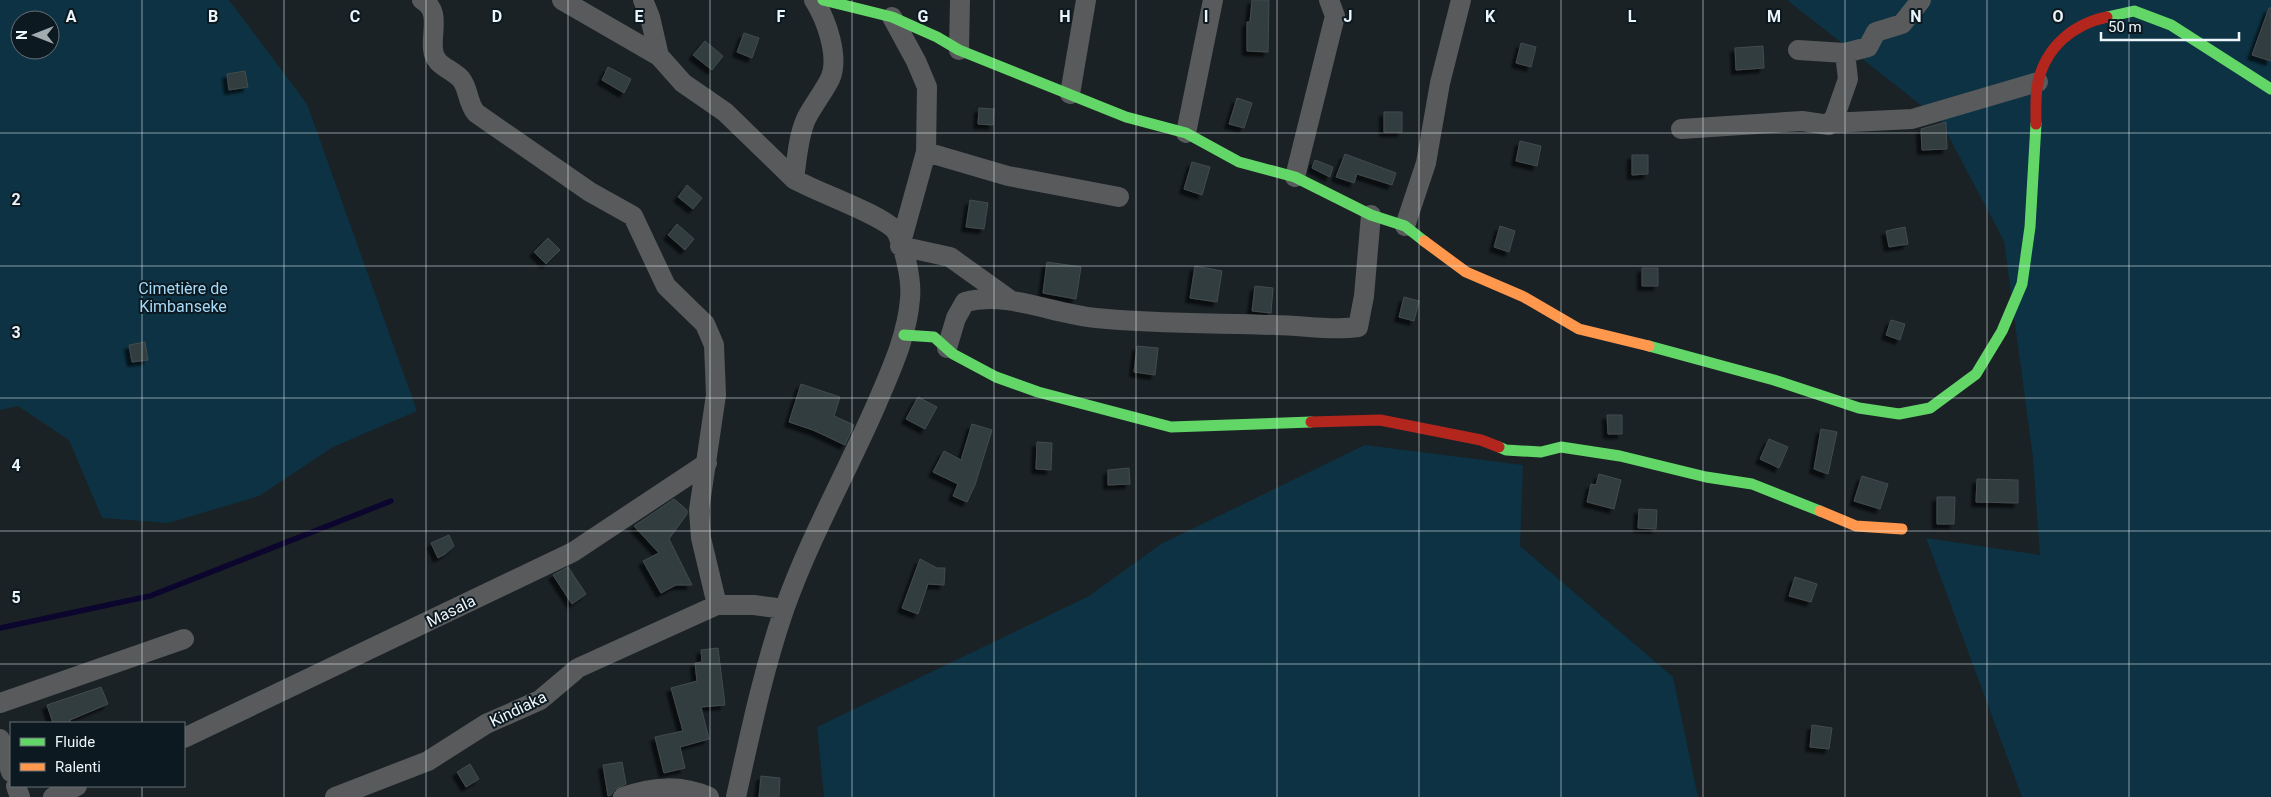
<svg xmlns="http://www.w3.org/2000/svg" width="2271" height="797" font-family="Roboto,sans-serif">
  <defs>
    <filter id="shadow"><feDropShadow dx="-4.5" dy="4.5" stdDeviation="1" flood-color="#0009"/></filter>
  </defs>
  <rect width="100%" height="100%" fill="#1a2226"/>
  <path fill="#0c3243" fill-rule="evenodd" d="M0 0H229L307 104 417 411 333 447 259 496 168 523 102 518 69 440 18 406 0 410ZM20 20H50V50H20Z
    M1787 0H2271V797H2022L1926 538 2040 555 2033 458 2004 241 1940 120Z
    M1365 445 1523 465 1520 546 1673 677 1698 797H824L817 727 1089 596 1161 544Z"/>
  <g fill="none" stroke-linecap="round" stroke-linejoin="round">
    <path stroke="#0c052d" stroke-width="5.5" d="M0 628 150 596 391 501"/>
  </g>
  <path fill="#303c40" stroke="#444b4e" filter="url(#shadow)" d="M1252 0H1269L1268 52 1247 51V22H1250Z
    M2269 8H2271V61L2252 55Z
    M744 33 759 38 752 58 737 52Z
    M705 41 723 56 712 70 693 55Z
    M1521 43 1536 47 1531 67 1516 63Z
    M1763 46 1764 68 1736 70 1735 48Z
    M608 67 631 79 624 93 602 80Z
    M245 71 248 87 229 90 227 74Z
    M1237 98 1252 103 1244 128 1229 124Z
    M979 108 994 109 993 125 978 124Z
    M1384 112H1402V132H1384Z
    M1946 122 1947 149 1922 150 1921 129Z
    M1520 141 1541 146 1537 166 1516 161Z
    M1345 154 1396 173 1392 185 1357 174 1354 183 1336 177Z
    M1632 155H1648V174L1632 175Z
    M1315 160 1333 167 1330 177 1312 168Z
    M1192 162 1210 167 1202 195 1184 189Z
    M687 185 702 198 693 209 678 197Z
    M970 200 988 203 984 229 966 227Z
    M677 224 694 239 685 250 668 235Z
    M1500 226 1515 231 1509 252 1494 247Z
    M1905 227 1908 244 1889 247 1886 231Z
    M548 238 560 250 546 264 534 252Z
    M1047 262 1081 267 1076 299 1043 293Z
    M1195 266 1222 271 1217 302 1190 298Z
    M1642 268H1658V286H1642Z
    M1255 286 1273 288 1271 313 1252 311Z
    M1404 297 1419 301 1414 321 1399 317Z
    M1891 320 1905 324 1900 340 1886 335Z
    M145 342 148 360 132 362 129 345Z
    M1137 346 1158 348 1155 375 1134 372Z
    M801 384 840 397 834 416 854 425 845 445 813 430 789 422Z
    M918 397 937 407 925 429 906 419Z
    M1607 415H1622V434H1608Z
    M972 424 992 430 975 485 967 502 953 496 958 484 933 472 944 451 961 460Z
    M1821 429 1837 432 1828 474 1814 469Z
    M1769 439 1788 447 1779 468 1760 459Z
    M1037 442 1052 443 1051 470 1036 469Z
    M1129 468 1130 484 1108 485V470Z
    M1599 474 1621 480 1614 509 1587 502 1591 484 1596 485Z
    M1862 476 1888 484 1880 509 1854 501Z
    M1977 479 2018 480V503L1976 502Z
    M1937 497H1955L1954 524H1937Z
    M674 499 687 510V514L669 539 692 585H676L661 593 643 561 659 553 634 526Z
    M1639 509 1657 510 1656 529 1638 528Z
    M449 535 454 546 445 554 438 558 431 543Z
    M920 559 937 568H945L944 585 928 584 918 614 902 608Z
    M568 567 586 594 572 604 553 575Z
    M1795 577 1817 584 1811 602 1789 596Z
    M718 648 725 705 701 707 709 739 680 747 685 768 664 773 655 737 683 731 671 688 697 681 695 663 702 662 701 650Z
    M101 687 108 704 70 720 71 723H53L47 705Z
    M1812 725 1832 728 1829 749 1810 747Z
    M622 762 626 784 615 789 611 795 608 796 603 765Z
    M470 764 479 779 466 787 457 772Z
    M761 776 780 778 779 797H759Z"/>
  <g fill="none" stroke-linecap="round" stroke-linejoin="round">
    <path stroke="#585a5c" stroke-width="20" d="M422 0C441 10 431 32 433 49 434 66 451 68 461 79 469 89 467 102 476 113L590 192 633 216 666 286 705 324 714 345 716 395 699 510 701 538 717 605
      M562 0 659 56 683 83 725 112 794 179C815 192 888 216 897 233 905 251 912 280 910 299 907 336 891 370 877 403 847 472 809 539 784 610 763 671 750 734 736 797
      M643 0 650 17 659 56
      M892 17 916 61 927 87 926 152 900 246 950 257 1010 300
      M959 50 960 0
      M1798 50 1845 53 1868 47 1876 32 1902 24 1921 0
      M1070 94 1086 0
      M1830 123 1912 119 2038 82
      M1681 129 1802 121 1829 125 1835 116 1848 79 1845 53
      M1186 133 1213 0
      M926 152 1008 176 1119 197
      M1295 177 1335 16 1329 0
      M794 179C797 159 798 137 806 119 813 105 823 93 830 79 840 57 826 19 814 0
      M1405 226 1426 163 1440 83 1461 0
      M947 348 956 318 965 302C1008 291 1052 314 1096 318 1155 324 1215 323 1275 325 1302 325 1331 331 1358 327L1364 296 1371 215
      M0 703 184 639
      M184 738 573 552 707 463
      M0 739 11 772
      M16 786 20 797
      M53 797 77 786
      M335 797 428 761 486 724 540 700 578 668 717 605H754L784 609
      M623 797C652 787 680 784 709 797"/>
    <path stroke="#63d668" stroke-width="11" d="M823 0 892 17 937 37 959 50 1126 117 1186 133 1239 162 1295 177 1371 215 1405 226 1424 241
      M2107 17 2134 11 2171 25 2271 89
      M904 335 934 337 953 354 996 377 1038 392 1171 427 1311 422
      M1649 346 1774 380 1859 408 1899 414 1930 408 1976 374 2002 331 2022 284 2030 227 2036 124
      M1499 447 1506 450 1541 452 1561 447 1620 456 1706 477 1752 484 1820 511"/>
    <path stroke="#ff974d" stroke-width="11" d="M1424 241 1466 272 1524 297 1579 329 1649 346
      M1820 511 1856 526 1902 529"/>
    <path stroke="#b3261e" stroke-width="11" d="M2036 124C2036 110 2035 95 2038 82 2046 47 2073 24 2107 17
      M1311 422 1380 420 1481 440 1499 447"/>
  </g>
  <path fill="none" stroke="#ecf5f9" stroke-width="1" stroke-opacity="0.55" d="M142 0V723M284 0V797M426 0V797M568 0V797M710 0V797M852 0V797M994 0V797M1136 0V797M1277 0V797M1419 0V797M1561 0V797M1703 0V797M1845 0V797M1987 0V797M2129 0V797M0 133H2271M0 266H2271M0 398H2271M0 531H2271M0 664H2271M142 786V797"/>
  <g text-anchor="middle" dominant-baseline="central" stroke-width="4" stroke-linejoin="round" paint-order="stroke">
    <g font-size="16" fill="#a4daf7" stroke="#0d1920">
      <text x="183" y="288">Cimetière de<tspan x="183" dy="18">Kimbanseke</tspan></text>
    </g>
    <g font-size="16" fill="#ecf5f9" stroke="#0d1920">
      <text transform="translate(451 611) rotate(-26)">Masala</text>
      <text transform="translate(518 709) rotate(-26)">Kindiaka</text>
    </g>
  </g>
  <g font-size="16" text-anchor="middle" font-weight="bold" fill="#ecf5f9" stroke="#0d1920" stroke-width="4" stroke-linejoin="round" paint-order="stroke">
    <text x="71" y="22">A</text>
    <text x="213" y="22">B</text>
    <text x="355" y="22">C</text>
    <text x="497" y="22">D</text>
    <text x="639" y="22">E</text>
    <text x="781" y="22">F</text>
    <text x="923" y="22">G</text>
    <text x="1065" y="22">H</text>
    <text x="1206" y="22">I</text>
    <text x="1348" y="22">J</text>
    <text x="1490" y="22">K</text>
    <text x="1632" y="22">L</text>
    <text x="1774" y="22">M</text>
    <text x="1916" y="22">N</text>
    <text x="2058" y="22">O</text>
    <text x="16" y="205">2</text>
    <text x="16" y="338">3</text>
    <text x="16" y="471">4</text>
    <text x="16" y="603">5</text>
  </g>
  <rect x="10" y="722" width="175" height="65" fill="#0d1920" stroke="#667177"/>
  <rect x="20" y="738" width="25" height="8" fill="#63d668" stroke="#667177"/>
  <text x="55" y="747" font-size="15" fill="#ecf5f9">Fluide</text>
  <rect x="20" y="763" width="25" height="8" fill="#ff974d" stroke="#667177"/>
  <text x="55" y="772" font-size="15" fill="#ecf5f9">Ralenti</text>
  <g transform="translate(35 35) rotate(270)"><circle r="24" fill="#0d1920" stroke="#667177"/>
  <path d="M0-4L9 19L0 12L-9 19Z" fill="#a2abaf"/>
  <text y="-8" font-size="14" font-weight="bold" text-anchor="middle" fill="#ecf5f9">N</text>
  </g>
  <path d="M2101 32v8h138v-8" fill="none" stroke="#ecf5f9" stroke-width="2.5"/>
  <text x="2108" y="32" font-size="15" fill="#ecf5f9" stroke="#0d1920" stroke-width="4" paint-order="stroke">50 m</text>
</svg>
